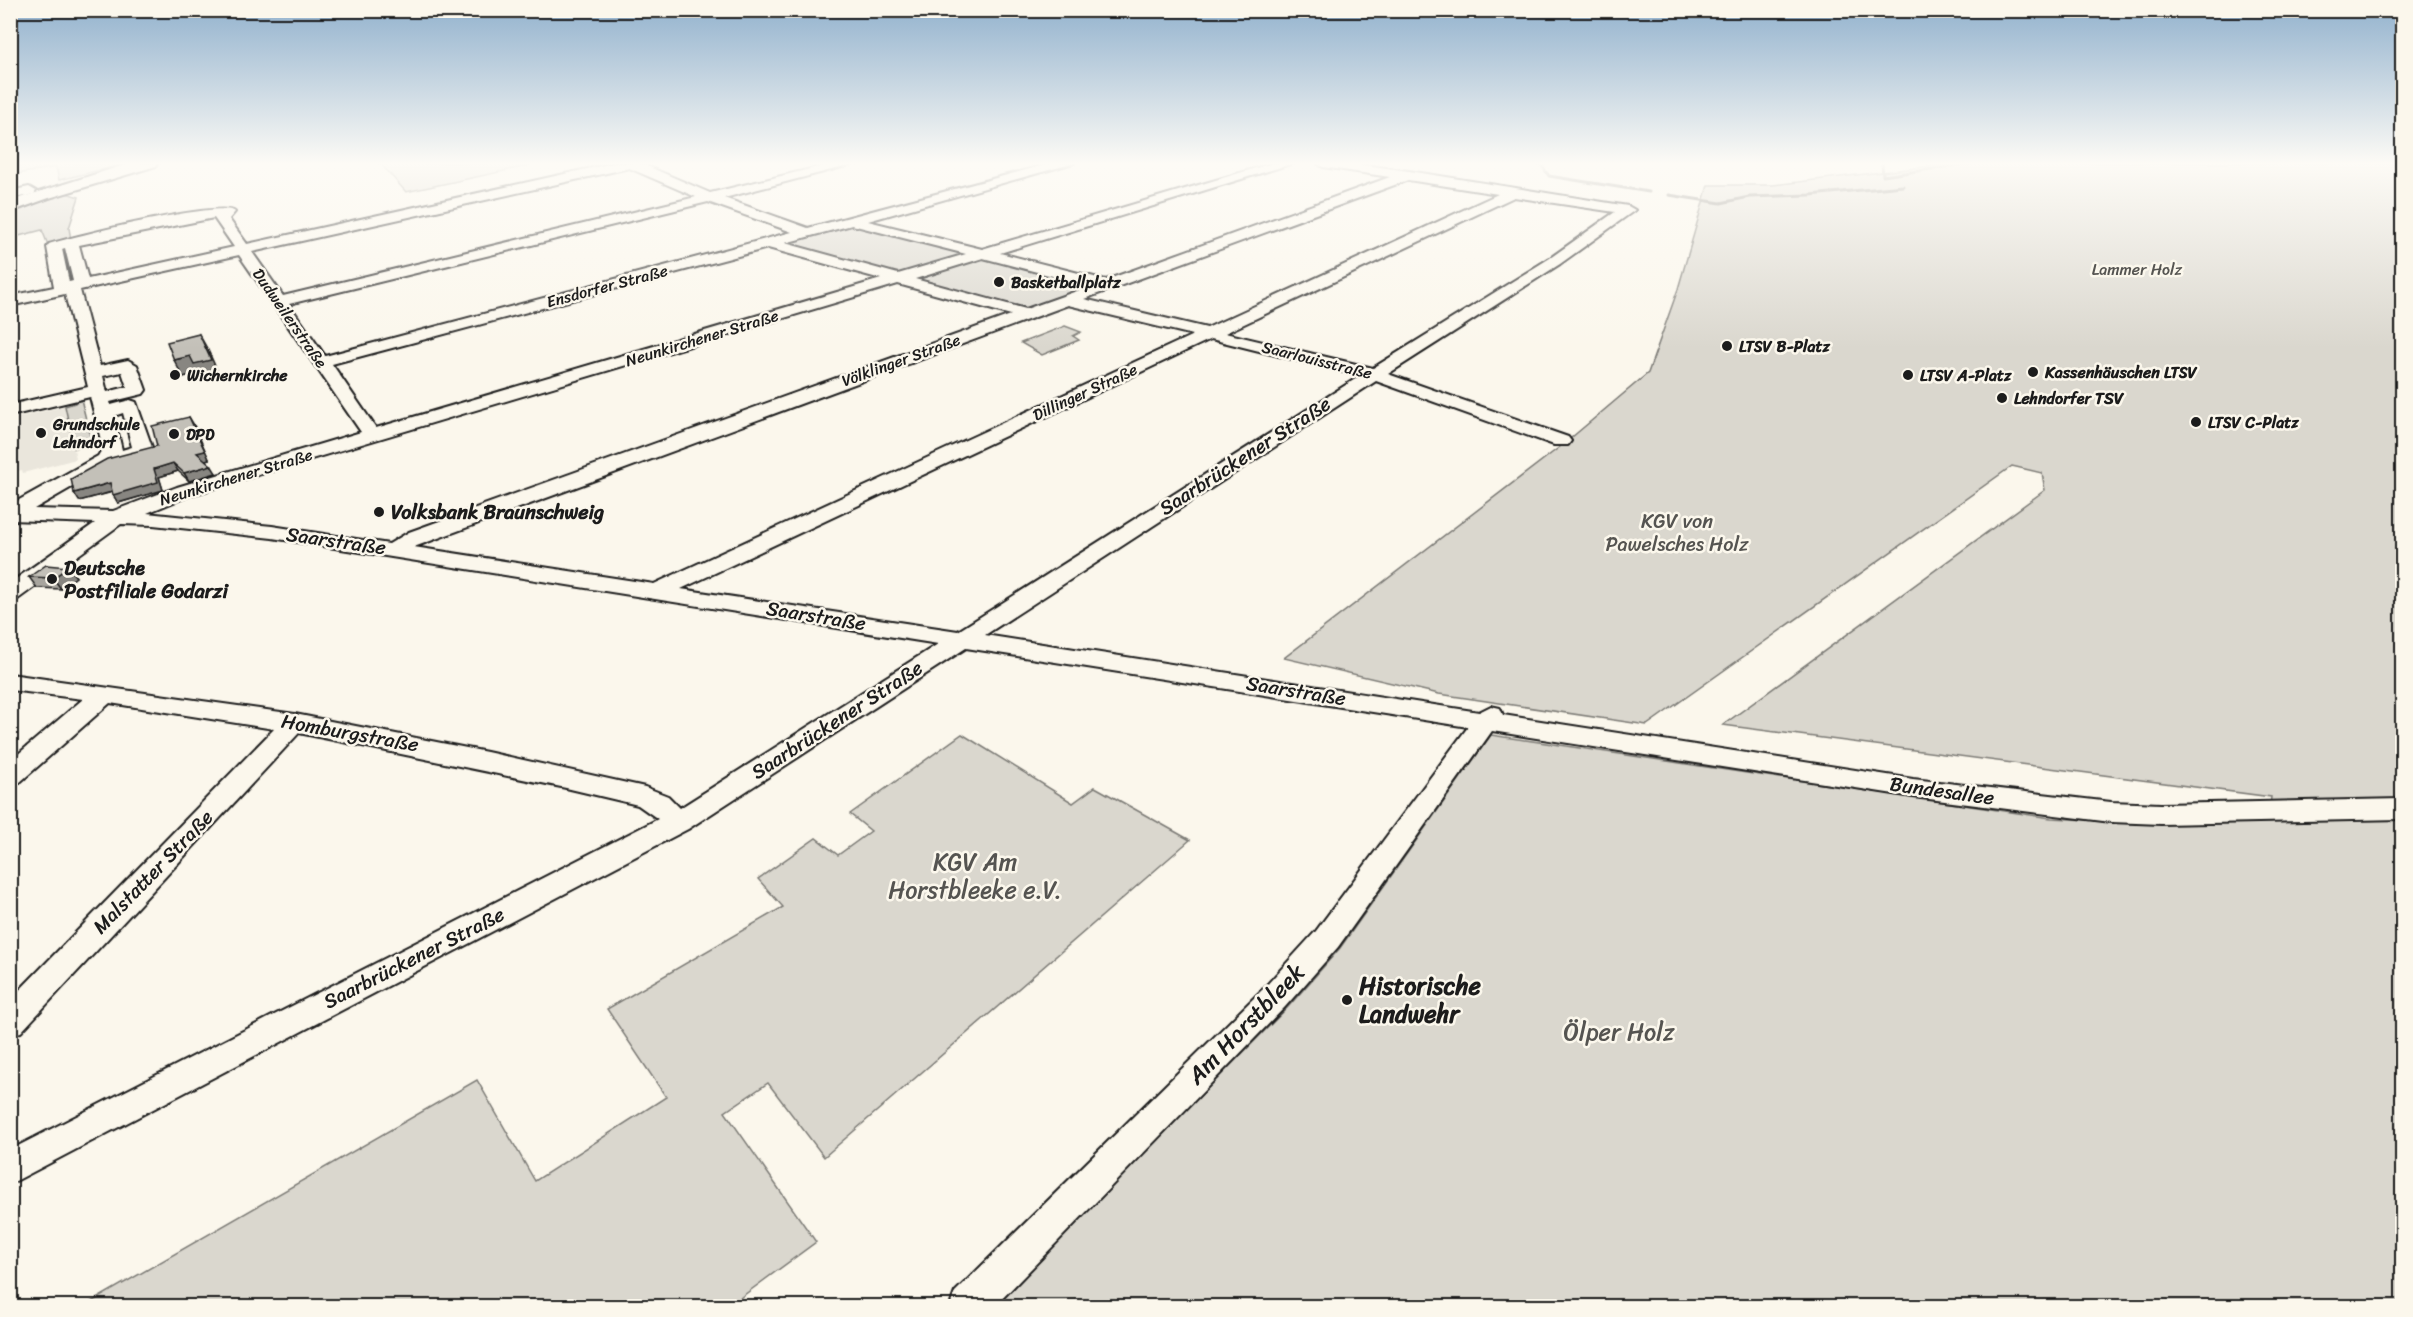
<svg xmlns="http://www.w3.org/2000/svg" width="2413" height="1317" font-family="Sriracha,sans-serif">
  <rect width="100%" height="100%" fill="#fbf7ec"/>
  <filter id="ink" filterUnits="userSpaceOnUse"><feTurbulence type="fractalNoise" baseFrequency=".0167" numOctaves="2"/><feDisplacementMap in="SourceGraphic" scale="12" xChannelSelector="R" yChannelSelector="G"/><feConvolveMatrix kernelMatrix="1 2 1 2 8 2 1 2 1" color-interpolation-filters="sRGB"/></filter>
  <g filter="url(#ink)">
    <path fill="#eae6dc" d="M65 406 76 459 23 473 22 470 11 473V419Z"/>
    <path fill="#dad7ce" stroke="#7b7a75" stroke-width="1.5" d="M33 163H129L59 180 56 167 11 175V168Z
      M380 163H524L527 166 406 192Z
      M1957 163H2402V1306H993L1288 1007 1340 948 1491 735 2051 818 2166 824 2268 821 2271 797 1723 725 2045 490 2042 473 2012 466 1647 725 1439 694 1284 658 1565 443 1648 373 1678 289 1708 185H1773Z
      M63 192 79 197 69 228 71 240 48 245 42 230 11 238V214Z
      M851 221 1107 285 1026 314 765 243Z
      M1065 326 1081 332 1073 336 1079 340 1042 355 1021 343Z
      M80 395 92 444 74 448 65 406 75 403 74 397Z
      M962 734 1073 803 1095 787 1190 840 824 1157 768 1083 725 1112 816 1242 729 1306H84L477 1080 535 1181 666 1097 607 1009 783 907 758 879 816 838 838 855 871 831 850 814Z"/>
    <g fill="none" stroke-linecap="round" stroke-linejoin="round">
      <path stroke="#74726e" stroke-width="3" d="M1540 163 1549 176 1649 192
        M1882 163 1883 176 1973 163
        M1669 195 1721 203 1749 197 1810 195 1903 186"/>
      <g stroke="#1c1c1c" stroke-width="4">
        <path id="minor" d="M614 163H640L710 193 835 163H858L724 198 808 228 1052 163H1074L868 221 982 249 1273 163H1294L1000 253 1106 280 1390 177 1323 167 1317 163H1350L1409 171 1628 206 1635 210 1560 264 1388 374 1568 437 1571 441 1568 445H1554L1376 381 985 635 1479 712 1491 706 1500 708 1503 715 1913 779 2111 802 2161 804 2402 799V819L2161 824 2111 822 1913 797 1492 731 1338 947 1285 1007 995 1306H950L955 1292 1263 989 1316 931 1468 727 966 648 688 829 10 1184V1150L658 819 638 805 566 788 299 733 21 1032 10 1035V1000L274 729 110 703 19 783 10 785V761L83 699 10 690V674L295 714 487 752 645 787 668 796 680 808 938 644 272 538 153 525 121 524 18 599 10 601V583L95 523 10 520V505L98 456 103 448 90 397 10 416V405L88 387 65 294 10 306V296L54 287 47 247 49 244C72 237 223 199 235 212L229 219 247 244ZM629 168 696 197 283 296 252 252ZM1408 180 1498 194 1207 328 1084 299ZM1514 197 1615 212 1550 258 1373 368 1225 333ZM708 202 792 232 325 356 289 304ZM214 218 234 247 88 279 79 245ZM852 225 966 254 898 274 785 243ZM65 248 73 281 69 282 62 249ZM768 248 881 279 376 428 332 364ZM239 255 361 432 177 487 113 511 34 509 112 464 150 454 153 450 136 402 130 400 111 405 110 402 143 394 146 390 137 365 128 360 100 366 80 290ZM983 258 1091 286 1026 309 915 279ZM898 284 1011 315 409 532 389 544 272 526 147 513 191 495ZM1068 305 1193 335 654 584 414 547ZM1211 339 1360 376 958 631 681 589ZM122 372 127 387 107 392 103 376ZM123 413 132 447 122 450 114 416Z
          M29 187 36 191 34 194 10 199V191Z"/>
      </g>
      <g stroke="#1c1c1c" stroke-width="4">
        <path id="major" d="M131 163H158L156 166 49 198 10 212V201Z"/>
      </g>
      <use href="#minor" fill="#fbf7ec" fill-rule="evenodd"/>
      <use href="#major" fill="#fbf7ec" fill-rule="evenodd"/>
    </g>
    <path fill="#a8a59e" stroke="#1c1c1c" stroke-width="1.5" d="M189 417 209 459 205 460 216 473 189 481 178 471 159 477 163 490 118 503 113 492 79 501 157 446Z
      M68 567 76 577 61 589 37 588 29 577Z"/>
    <path fill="#888681" stroke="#1c1c1c" stroke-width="1.5" d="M199 334 208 350 220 377 203 381 198 373 183 377 174 360 190 356Z
      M189 417 194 425 209 459 202 461 197 453Z
      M173 463 178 471 159 477 163 490 118 503 113 495 154 469Z
      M211 465 216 473 189 481 184 473Z
      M110 483 115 491 79 501 74 493Z
      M68 567 76 577 61 589 53 578Z"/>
    <path fill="#c3c0b8" stroke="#1c1c1c" stroke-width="1.5" d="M199 334 211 360 194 364 190 356 174 360 167 342Z
      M189 417 205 451 197 453 211 465 184 473 173 463 154 469 158 482 113 495 110 483 74 493 71 479 107 459 157 446 152 426Z
      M46 565 68 567 53 578 29 577Z"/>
  </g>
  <linearGradient id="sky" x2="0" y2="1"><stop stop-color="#91b1cd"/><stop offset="0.47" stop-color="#fdfbf6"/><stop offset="1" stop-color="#fdfbf6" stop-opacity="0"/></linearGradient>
  <rect width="2413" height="348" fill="url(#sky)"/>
  <g fill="#1c1c1c" stroke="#fbf7ec" stroke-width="2">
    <circle cx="999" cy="282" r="6"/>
    <circle cx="1727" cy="346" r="6"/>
    <circle cx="2033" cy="372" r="6"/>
    <circle cx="175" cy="375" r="6"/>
    <circle cx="1908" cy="375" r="6"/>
    <circle cx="2002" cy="398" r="6"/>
    <circle cx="2196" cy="422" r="6"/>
    <circle cx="41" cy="433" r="6"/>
    <circle cx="174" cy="434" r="6"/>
    <circle cx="379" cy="512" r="6"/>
    <circle cx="52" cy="579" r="6"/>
    <circle cx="1347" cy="1000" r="6"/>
  </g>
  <g text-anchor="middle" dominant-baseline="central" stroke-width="5" stroke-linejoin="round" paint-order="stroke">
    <g font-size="16" fill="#555451" stroke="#fbf7ec">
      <text x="2137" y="269">Lammer Holz</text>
    </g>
    <g font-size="16" font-weight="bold" fill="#1c1c1c" stroke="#fbf7ec" text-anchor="start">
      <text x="1011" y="282">Basketballplatz</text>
      <text x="1739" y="346">LTSV B-Platz</text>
      <text x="2045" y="372">Kassenhäuschen LTSV</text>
      <text x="187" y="375">Wichernkirche</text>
      <text x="1920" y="375">LTSV A-Platz</text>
      <text x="2014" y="398">Lehndorfer TSV</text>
      <text x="2208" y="422">LTSV C-Platz</text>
      <text x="53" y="424">Grundschule<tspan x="53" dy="18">Lehndorf</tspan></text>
      <text x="186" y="434">DPD</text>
    </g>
    <g font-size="16" fill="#1c1c1c" stroke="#fbf7ec">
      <text transform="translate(607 286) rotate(-15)">Ensdorfer Straße</text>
      <text transform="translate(290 318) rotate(55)">Dudweilerstraße</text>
      <text transform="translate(702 338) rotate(-17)">Neunkirchener Straße</text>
      <text transform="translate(901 360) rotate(-20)">Völklinger Straße</text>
      <text transform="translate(1317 360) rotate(14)">Saarlouisstraße</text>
      <text transform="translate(1085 392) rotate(-25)">Dillinger Straße</text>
      <text transform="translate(236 477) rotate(-17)">Neunkirchener Straße</text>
    </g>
    <g font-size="20" fill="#1c1c1c" stroke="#fbf7ec">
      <text transform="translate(1245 456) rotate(-33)">Saarbrückener Straße</text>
      <text transform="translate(336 541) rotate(8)">Saarstraße</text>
      <text transform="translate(816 616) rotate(9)">Saarstraße</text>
      <text transform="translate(1296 691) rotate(9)">Saarstraße</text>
      <text transform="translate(837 720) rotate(-33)">Saarbrückener Straße</text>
      <text transform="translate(350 733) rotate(10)">Homburgstraße</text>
      <text transform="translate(1942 791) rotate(8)">Bundesallee</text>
      <text transform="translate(153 872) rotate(-46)">Malstatter Straße</text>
      <text transform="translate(414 958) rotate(-27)">Saarbrückener Straße</text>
    </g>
    <g font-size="20" font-weight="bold" fill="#1c1c1c" stroke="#fbf7ec" text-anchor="start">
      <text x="391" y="512">Volksbank Braunschweig</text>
      <text x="64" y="568">Deutsche<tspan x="64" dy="23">Postfiliale Godarzi</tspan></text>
    </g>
    <g font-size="20" fill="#555451" stroke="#fbf7ec">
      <text x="1677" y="521">KGV von<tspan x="1677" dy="23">Pawelsches Holz</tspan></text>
    </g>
    <g font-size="24" fill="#555451" stroke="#fbf7ec">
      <text x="975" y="862">KGV Am<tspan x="975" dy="28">Horstbleeke e.V.</tspan></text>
      <text x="1619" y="1032">Ölper Holz</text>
    </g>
    <g font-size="24" font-weight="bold" fill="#1c1c1c" stroke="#fbf7ec" text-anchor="start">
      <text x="1359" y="986">Historische<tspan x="1359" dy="28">Landwehr</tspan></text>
    </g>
    <g font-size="24" fill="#1c1c1c" stroke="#fbf7ec">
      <text transform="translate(1246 1024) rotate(-46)">Am Horstbleek</text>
    </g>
  </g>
  <rect width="2413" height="1317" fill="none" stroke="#fbf7ec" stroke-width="36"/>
  <rect x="18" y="18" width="2377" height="1281" fill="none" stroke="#1c1c1c" stroke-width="2" filter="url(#ink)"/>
</svg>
